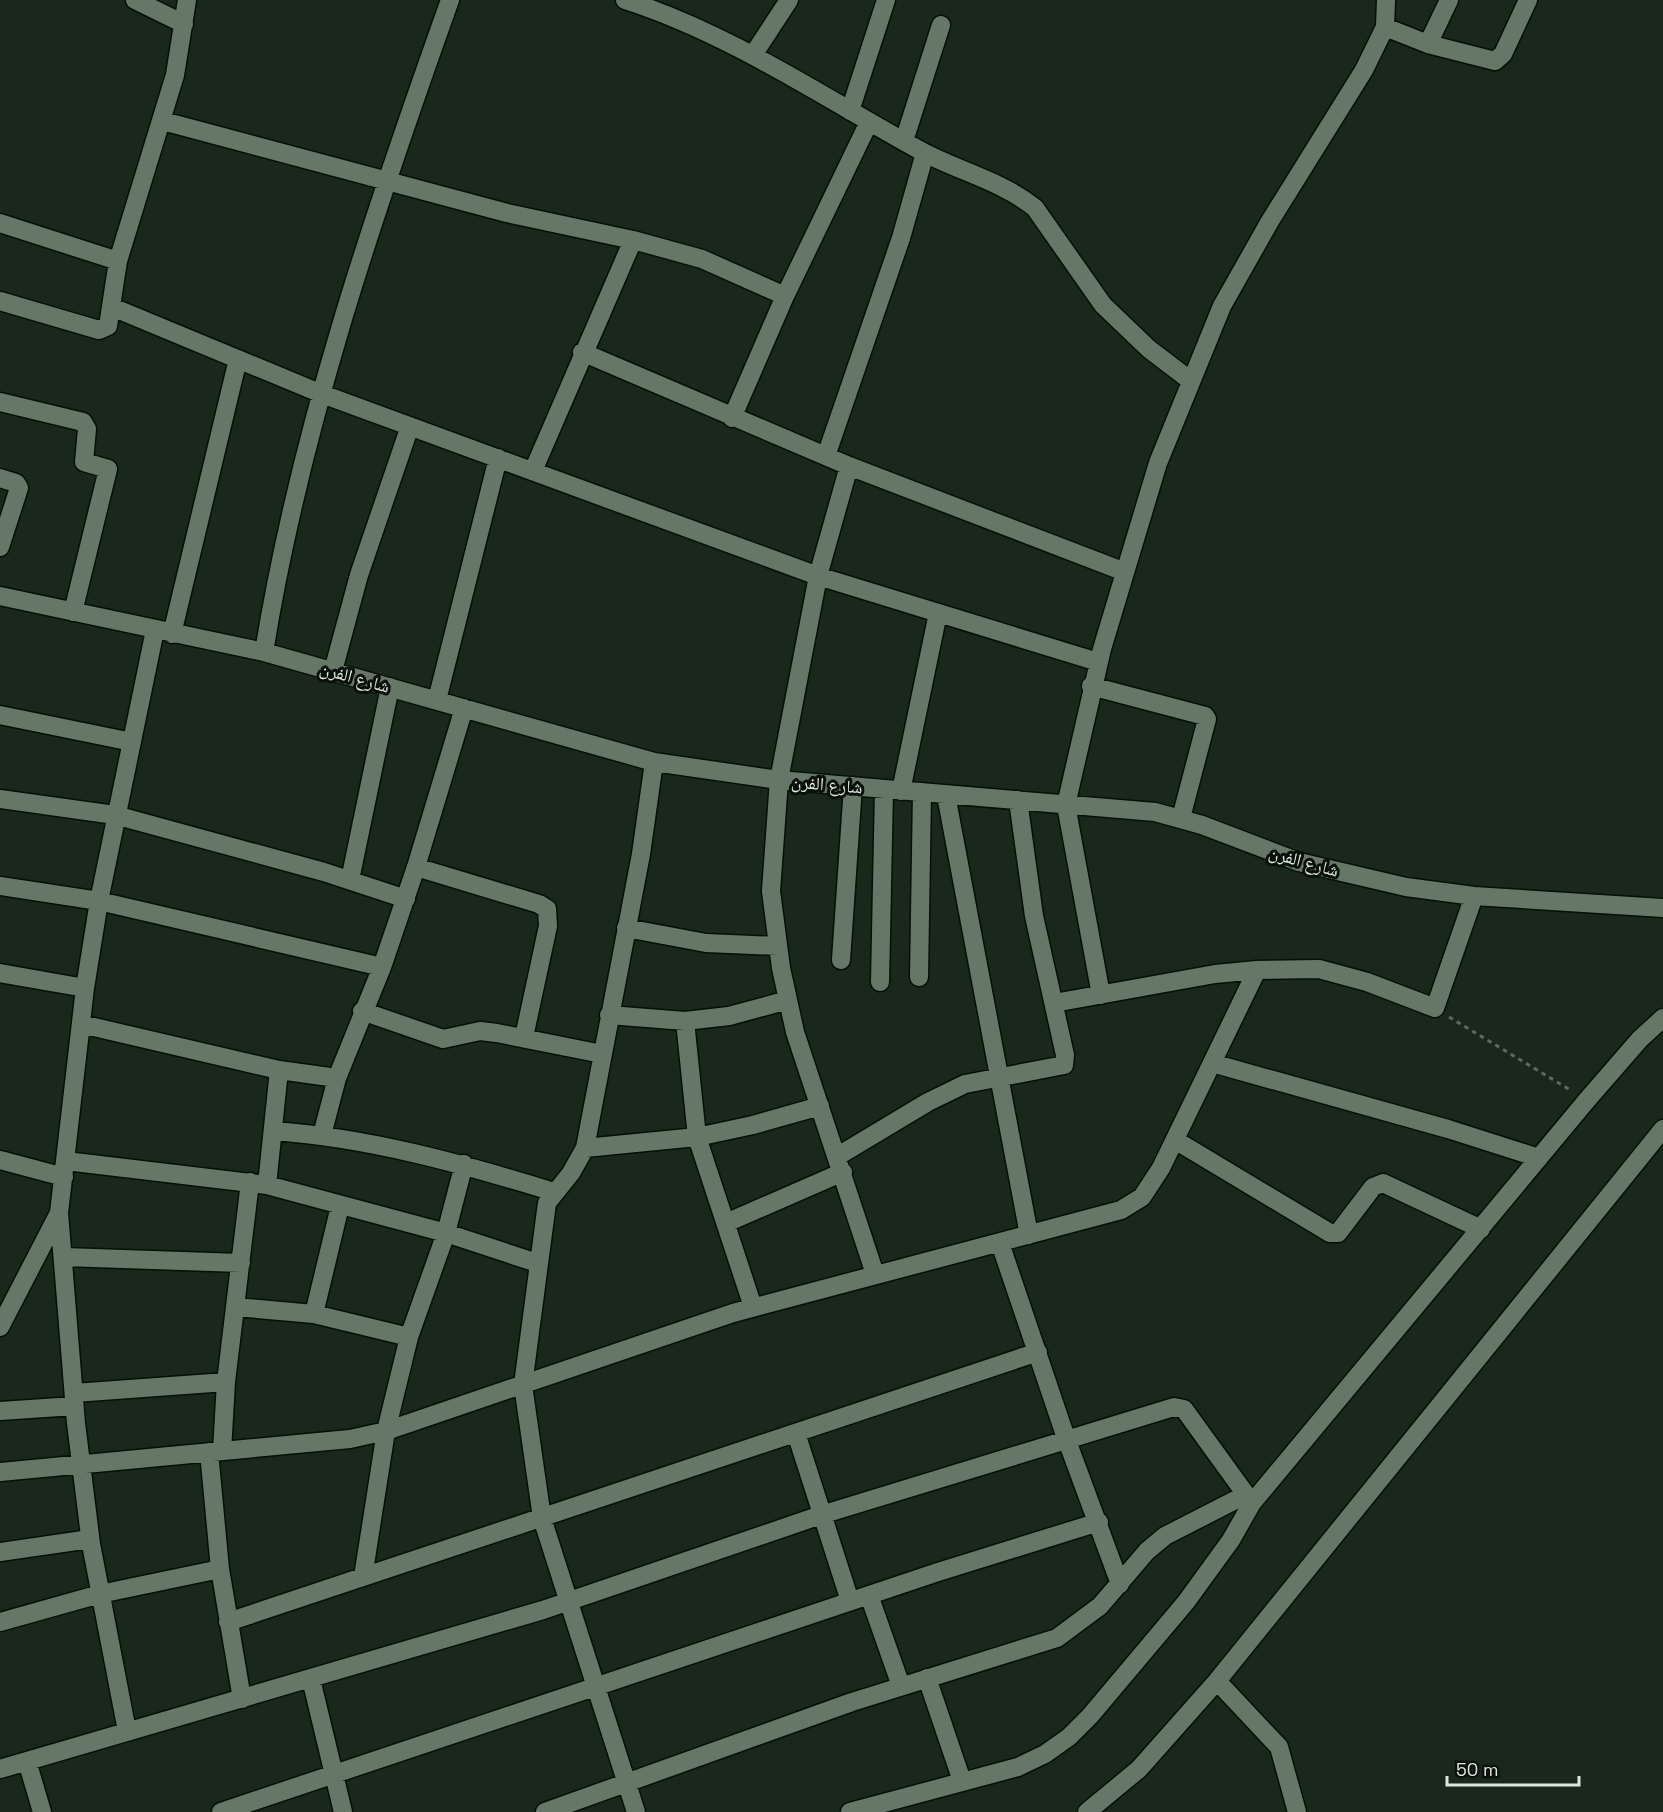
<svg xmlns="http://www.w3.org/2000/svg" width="1663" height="1812" font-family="'Space Grotesk','Noto Naskh Arabic',sans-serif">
  <rect width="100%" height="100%" fill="#1a281b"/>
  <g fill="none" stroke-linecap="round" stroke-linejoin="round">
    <g stroke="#051006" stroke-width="21">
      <path id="street" d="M135 0 184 24
        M625 0C731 34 824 98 921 151 958 171 1002 181 1035 208L1103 305 1149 349 1191 381
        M1385 27 1428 44 1495 61 1503 54 1528 0
        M1428 44 1449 0
        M753 55 789 0
        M850 111 886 0
        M163 121 507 213 633 240 702 259 785 296
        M904 141 941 25
        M0 223 118 261
        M0 301 99 330 108 326 118 261 175 75 187 0
        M112 307 322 394 818 576 1098 662
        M582 352 849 466 1125 572
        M0 402 83 422 87 429 84 462 108 469 73 612
        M732 418 785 296 869 122
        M826 456 901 238 925 153
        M849 466 818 576 779 780 771 891 781 968 795 1032 875 1274
        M533 471 633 240
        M0 478 16 483 19 488 0 547
        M0 596 264 652 654 762 779 780 1155 812 1202 825 1299 862 1406 887 1474 896 1663 908
        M172 634 238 359
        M264 652C300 429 374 213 450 0
        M333 671 359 575 410 426
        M1091 686 1205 716 1207 719 1181 818
        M437 700 498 458
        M0 715 132 742
        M901 791 938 613
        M946 795 1029 1235
        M0 799 115 815 324 872 406 899
        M416 867 539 904 547 909 548 926 524 1037
        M350 880 390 687
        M0 886 99 901 382 967
        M626 928 706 943 778 946
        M841 960 853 786
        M0 973 85 988
        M919 977 922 792
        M880 982 884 789
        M1101 995 1066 805 1102 649 1158 463 1222 306 1270 221 1364 70 1385 27 1386 0
        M1054 1003 1215 974 1257 970 1319 969 1367 982 1435 1008 1474 896
        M362 1011 443 1039 480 1031 497 1033 602 1054
        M609 1015 685 1021 729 1016 788 1000
        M685 1021 697 1137 753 1307
        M81 1024 279 1070 337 1078
        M1212 1063 1448 1129 1539 1158
        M274 1131C370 1138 463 1164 554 1192
        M322 1135 337 1078 382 967 416 867 464 708
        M1175 1140 1330 1233H1338L1373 1187 1383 1183 1481 1229
        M585 1148 697 1137 753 1125 820 1106
        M838 1156 928 1102 965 1084 1064 1065 1065 1055 1034 916 1018 800
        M0 1160 64 1177
        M66 1161 267 1185 446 1233 537 1263
        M267 1185 279 1070
        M726 1223 843 1172
        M1000 1243 1066 1438 1120 1584
        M64 1257 241 1263
        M236 1307 314 1314 409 1337
        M314 1314 340 1206
        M0 1327 59 1213
        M74 1393 226 1382
        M0 1411 74 1406
        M796 1433 850 1601
        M222 1451 226 1382 250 1182
        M209 1452 220 1569 242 1699
        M0 1472 350 1439 386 1431 733 1313 1121 1210 1142 1197 1161 1168 1257 970
        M0 1552 90 1539
        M363 1577 386 1431 409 1337 446 1233 464 1164
        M869 1595 901 1686
        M0 1622 100 1594 220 1569
        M228 1622 1038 1352
        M927 1678 962 1781
        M311 1679 343 1812
        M1217 1681 1279 1747 1297 1812
        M127 1731 91 1544 76 1423 59 1213 85 988 99 901 155 630
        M27 1761 42 1812
        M0 1769 543 1610 821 1515 1174 1407 1184 1409 1252 1503
        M221 1812 938 1572 1099 1522
        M545 1812 852 1702 1057 1638 1100 1606 1147 1551 1165 1536 1245 1495
        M636 1812 542 1518 523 1385 547 1203 571 1173 585 1148 641 854 654 762
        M850 1812 1018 1767 1045 1754 1069 1737 1090 1716 1186 1602 1231 1540 1252 1503 1587 1100 1640 1039 1663 1018
        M1087 1812 1139 1769 1217 1681 1663 1129"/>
    </g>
    <path stroke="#5d695e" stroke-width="3" stroke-dasharray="4.5 4.5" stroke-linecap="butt" d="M1449 1017 1572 1091"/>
    <use href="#street" stroke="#667767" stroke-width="18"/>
  </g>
  <g text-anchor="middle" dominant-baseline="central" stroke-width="6" stroke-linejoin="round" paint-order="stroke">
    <g font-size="18" fill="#dee7df" stroke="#090f09">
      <text transform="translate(355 677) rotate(16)">شارع الفرن</text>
      <text transform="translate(827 784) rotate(5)">شارع الفرن</text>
      <text transform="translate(1304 861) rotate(16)">شارع الفرن</text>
    </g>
  </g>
  <path d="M1447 1776v9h132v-9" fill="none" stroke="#dee7df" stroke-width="3"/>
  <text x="1456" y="1776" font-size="18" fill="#dee7df" stroke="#090f09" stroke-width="4.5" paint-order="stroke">50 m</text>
</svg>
